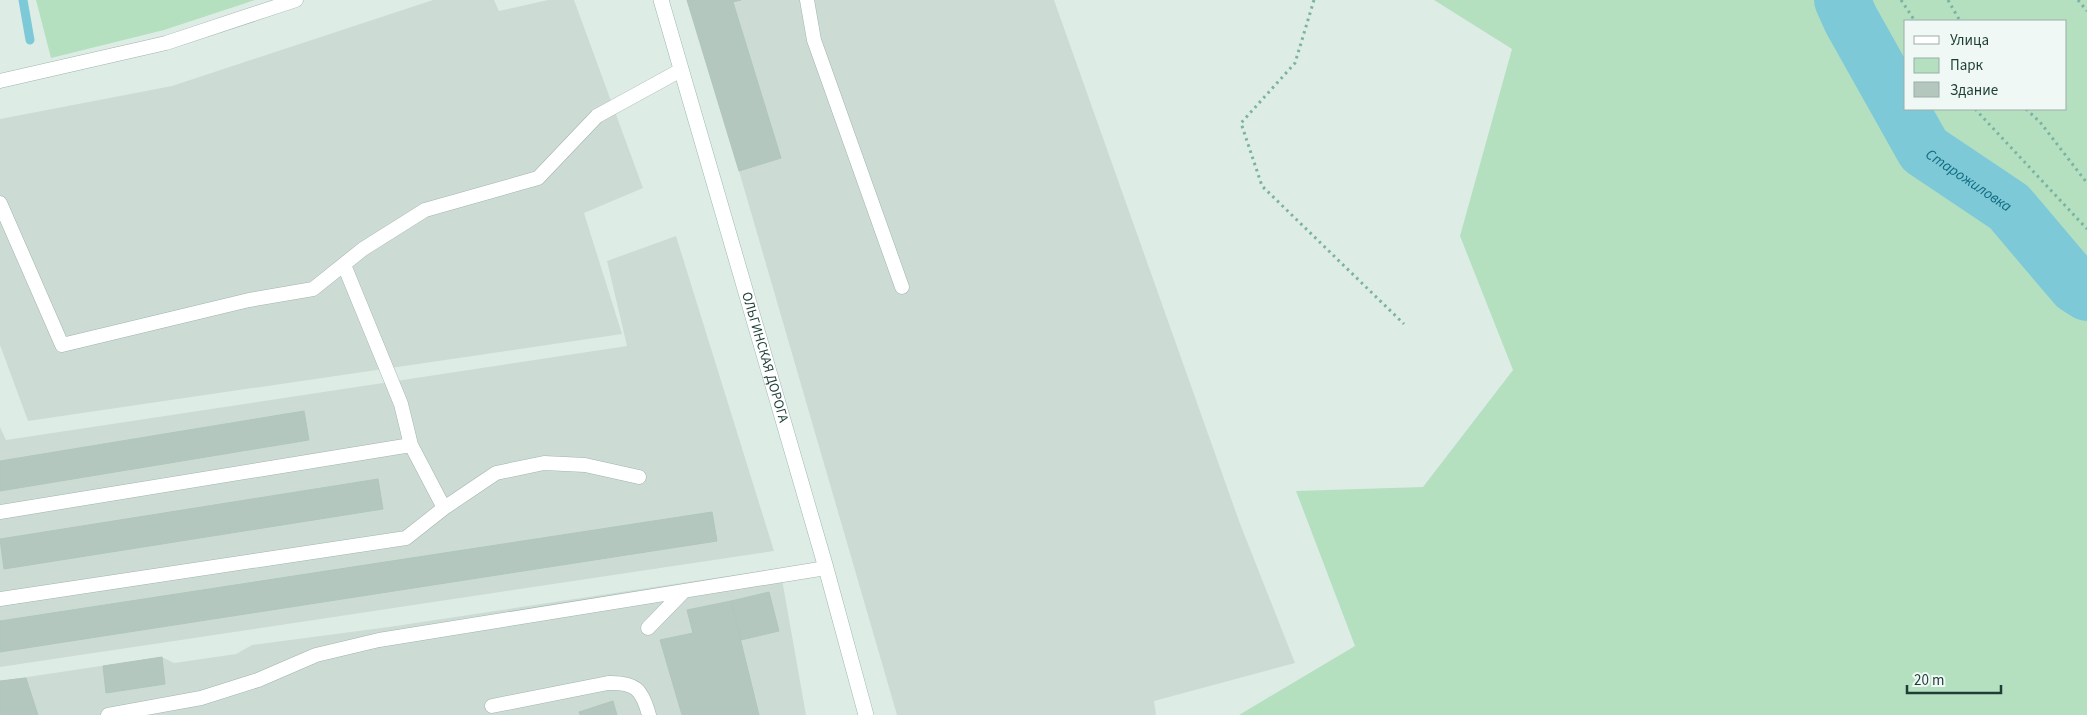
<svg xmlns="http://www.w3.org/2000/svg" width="2087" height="715" font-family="'Source Sans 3',sans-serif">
  <rect width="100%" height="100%" fill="#deece6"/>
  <path fill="#ccdcd5" d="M433 0H494L499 11 548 0H574L643 188 584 213 622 334 28 421 0 345V119L172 86Z
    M687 0H1054L1239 521 1295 663 1154 701 1156 715H897L739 171Z
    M676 236 774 551 0 667V427L6 440 627 346 607 261Z
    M780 568 806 715H0V681L162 657 174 663 236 654 252 645 389 627Z"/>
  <path fill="#b4e0c0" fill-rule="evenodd" d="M36 0H255L164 30 51 58Z
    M1434 0H2087V715H1239L1355 646 1296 491 1423 487 1513 370 1460 236 1512 49ZM1906 21H2066V109H1906Z"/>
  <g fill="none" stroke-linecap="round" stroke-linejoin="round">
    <path stroke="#7ec9d8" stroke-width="9" d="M23 0 30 40"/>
    <path stroke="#7ec9d8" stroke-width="56" id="s1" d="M1842 0 1851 20 1924 150 2009 207 2076 286 2087 293"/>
  </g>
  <path fill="#b3c7bf" stroke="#b0c6bd" d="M687 0H741L733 2 781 158 739 171Z
    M304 411 309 440 0 491V461Z
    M378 479 383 509 4 569 0 539Z
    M712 512 717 541 0 652V621Z
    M769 592 779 631 741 640 731 601Z
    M731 601 759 715H682L660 640 693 633 687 610Z
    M162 657 165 684 106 693 103 666Z
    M26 678 38 715H0V681Z
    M613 701 617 715H580L579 712Z"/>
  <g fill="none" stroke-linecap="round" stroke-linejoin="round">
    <g stroke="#a0b4ad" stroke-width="15">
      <path id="lane" d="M807 0 814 40 902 287
        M0 81 166 43 296 0
        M0 203 62 345 249 300 313 289 363 249 425 210 538 178 597 116 681 70
        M344 265 401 404 411 445 444 508
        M0 512 411 445
        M0 599 406 538 444 508 496 473 544 463 585 465 639 477
        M648 628 684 591
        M492 706 608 683C635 682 642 689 649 715
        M108 715 201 698 258 680 316 655 379 640 826 568"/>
    </g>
    <g stroke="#9bb9af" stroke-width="16">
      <g id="secondary">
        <path id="s2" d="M661 0 826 568 866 715"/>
      </g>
    </g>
    <path stroke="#7ab3a2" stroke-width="3" stroke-dasharray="2.5 4" stroke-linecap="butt" d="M1314 0 1295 63 1241 123 1262 186 1404 324
      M1901 0 1915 21
      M1948 0 1960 21
      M2078 0 2087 11
      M1975 109 2087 229
      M2026 109 2040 122 2087 183"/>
    <use href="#lane" stroke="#fff" stroke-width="14"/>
    <use href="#secondary" stroke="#fff" stroke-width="15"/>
  </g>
  <g text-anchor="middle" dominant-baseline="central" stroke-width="4.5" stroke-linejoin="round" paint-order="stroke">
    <g font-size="14" fill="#1d3d35" stroke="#eff8f4">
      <text stroke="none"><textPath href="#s2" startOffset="372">ОЛЬГИНСКАЯ ДОРОГА</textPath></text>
    </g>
    <g font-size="15" font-style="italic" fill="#116c80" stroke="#eff8f4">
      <text stroke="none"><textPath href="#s1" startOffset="225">Старожиловка</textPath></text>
    </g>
  </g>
  <rect x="1904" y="20" width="162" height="90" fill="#eff8f4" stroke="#9bada8"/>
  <rect x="1914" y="36" width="25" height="8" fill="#ffffff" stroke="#9bada8"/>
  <text x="1950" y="45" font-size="15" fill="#1d3d35">Улица</text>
  <rect x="1914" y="58" width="25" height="15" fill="#b4e0c0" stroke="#9bada8"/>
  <text x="1950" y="70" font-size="15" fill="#1d3d35">Парк</text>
  <rect x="1914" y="82" width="25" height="15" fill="#b3c7bf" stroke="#9bada8"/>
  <text x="1950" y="95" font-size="15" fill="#1d3d35">Здание</text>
  <path d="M1907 685v8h94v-8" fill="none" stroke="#1d3d35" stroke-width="2.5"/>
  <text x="1914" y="685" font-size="15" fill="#1d3d35" stroke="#eff8f4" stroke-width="4" paint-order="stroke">20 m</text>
</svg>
